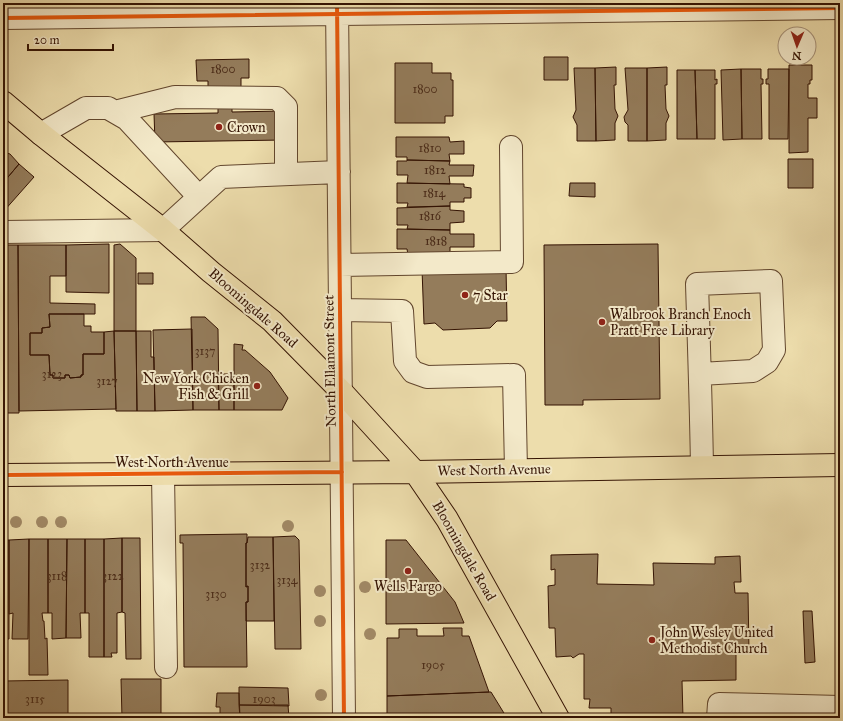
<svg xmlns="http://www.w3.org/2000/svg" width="843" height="721" font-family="'IM FELL Great Primer',serif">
  <rect width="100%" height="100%" fill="#edddac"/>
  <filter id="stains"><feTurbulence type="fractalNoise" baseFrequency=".005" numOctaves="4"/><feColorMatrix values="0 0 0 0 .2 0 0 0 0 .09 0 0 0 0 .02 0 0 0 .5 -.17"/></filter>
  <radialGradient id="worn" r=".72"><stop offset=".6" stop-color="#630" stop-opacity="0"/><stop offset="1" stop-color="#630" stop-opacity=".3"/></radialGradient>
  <path fill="#947c5b" stroke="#341303" d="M544 57H568V80H544Z
    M249 59V78H241V88H208V81H197L196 60Z
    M395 63H432V73H451V80H453V116H445V123H395Z
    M789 65H812V80H810V84H808V98H817V118H808V152L789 153Z
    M616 67V85H614L615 109 618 116 615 123V140L596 141 595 68Z
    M667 67V85H665L666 109 669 116 666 123V140L647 141V68Z
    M574 68H595L596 141H577V125L573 117 576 110Z
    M625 68H647V141H628V125L625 122 624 117 628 110Z
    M741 69H761V79H763V84H761L762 139H742Z
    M741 69 742 139 723 140 721 70Z
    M768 69H789L788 139H769V84H766V79H768Z
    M677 70H695L697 139H677Z
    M695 70H715V80L717 79V84H715V139H697Z
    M218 88H232V112L283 111 284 140 155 142 154 114 218 113Z
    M396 137H449L450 142 464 141V154H449L450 161 407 160V157H396Z
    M4 152 10 154 19 164 3 183Z
    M788 159H813V188H788Z
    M407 160 450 161 449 165H474L473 176H449L450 184 407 183 408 175H397V161H407Z
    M19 164 34 177 3 212V183Z
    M397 183 464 184V187L471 188V198H464V202H450V206L407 207 408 203H397Z
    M570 183H595V197L569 196Z
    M450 206V210L464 211V222L450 223V230L407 229 408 225H397V208Z
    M397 229 450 230V234H474V247H450V254L408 255 407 249H397Z
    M109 244V293L66 292V245Z
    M120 244 136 258V331H114V245Z
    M658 244 660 399 583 400V405H545L544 245Z
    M3 245H18L19 413H3Z
    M18 245H66V276H50V303L95 304V314H49L50 327 42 328V333H30V355H49L50 375H53V378H65V375H69L70 378 81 377V375H83V354H104V332L114 331 116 409 19 411Z
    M506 267 507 321H497L490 328 443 330 435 323 424 324 422 269Z
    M138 273H153V284H138Z
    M49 314H84V326H91V332H104V354H83V375H81V377L70 378 69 375H65V378H53V375H50L49 355H30V333H42V328L50 327Z
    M191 317H205L218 329 219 410H193Z
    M192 329 193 410 155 411 153 330Z
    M114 331H136L137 411H116Z
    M136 331H151V357H154L155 411H137Z
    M234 344 243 345 242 350H245L270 372 288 398 282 410H234Z
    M218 374H234V410H219Z
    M247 534V543H246V587L248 586V602H246L247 667H184L183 543H180V535Z
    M295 536 299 540 301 649H275L273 537Z
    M248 537H273L274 621H246V602H248V586L246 587V543H247Z
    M122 538V612L117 613V653H111L112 657H104V539Z
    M122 538H140L141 659H126L125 613 122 612Z
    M29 539 28 639H12L13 613 9 614V540Z
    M29 539H48V613H42L43 621H44L45 639 47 638 48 675H29Z
    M48 539H67L66 638 52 639V613H48Z
    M67 539H85V613H80L81 638H66Z
    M85 539H104V657H89V613H85Z
    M3 540H9V639H3Z
    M386 540H406L455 602 464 623 386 624Z
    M598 554 597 584 654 585 653 563 715 564V557L740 556 741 582H734L735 593H748L749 652H736V680L682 681 683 718H611V708H589L590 699H584V654H579L573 658 571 656 556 657 555 628H549L548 586 555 585V569L551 570V555Z
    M803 611H812L815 662 805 663Z
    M443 628H462V636H469L489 692 387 696V638H399V629H417V636H444Z
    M121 679H161V718H122Z
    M68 680V718H3V681Z
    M239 687 288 688 289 706 239 705Z
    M491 692 507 718H387V696Z
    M217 693H239L240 718H220V707H216Z
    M239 705H288L289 718H240Z"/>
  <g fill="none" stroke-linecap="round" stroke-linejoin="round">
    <g stroke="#62462d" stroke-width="24">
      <path id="minor" d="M337 3 344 718
        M3 18 840 8
        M115 112 175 97 277 98 286 107V174
        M41 134 86 108H108L127 119 199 197
        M3 232 163 230 221 177 339 172
        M340 265 512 262 511 147
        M340 310 402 311 405 361 413 372 427 377 514 375 516 470
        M700 374 753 371 767 362 774 350 771 281 697 284C699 345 701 406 702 467
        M163 474 166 667
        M718 718 719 704 840 707"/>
    </g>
    <g stroke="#341303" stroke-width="24">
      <path id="major" d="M3 102 41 134 163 230 211 272 272 321 341 391 415 472 447 519 558 718
        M3 475 415 472 840 465"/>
    </g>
    <use href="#minor" stroke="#f3e9c9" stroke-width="22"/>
    <use href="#major" stroke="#edddac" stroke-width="22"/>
    <g stroke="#f3e9c9" stroke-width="6">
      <path id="cycleway" d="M337 3 344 718
        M3 18 840 8
        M3 475 342 472"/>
    </g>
    <use href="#cycleway" stroke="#e8590c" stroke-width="4"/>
  </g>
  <g fill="#a18966">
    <circle cx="16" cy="522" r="6"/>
    <circle cx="42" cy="522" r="6"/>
    <circle cx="61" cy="522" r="6"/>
    <circle cx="288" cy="526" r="6"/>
    <circle cx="365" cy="587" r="6"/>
    <circle cx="320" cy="591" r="6"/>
    <circle cx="320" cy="621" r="6"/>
    <circle cx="370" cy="634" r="6"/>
    <circle cx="321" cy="695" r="6"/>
  </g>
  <g fill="#8f2418" stroke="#f3e9c9" stroke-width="1.5">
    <circle cx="219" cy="127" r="4"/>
    <circle cx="465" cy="295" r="4"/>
    <circle cx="602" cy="322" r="4"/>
    <circle cx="257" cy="386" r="4"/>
    <circle cx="408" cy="571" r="4"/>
    <circle cx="652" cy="640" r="4"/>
  </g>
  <g text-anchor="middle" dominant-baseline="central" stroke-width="4" stroke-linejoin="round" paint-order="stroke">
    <g font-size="12" fill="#4c2d19">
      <text x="223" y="69">1800</text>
      <text x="425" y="89">1800</text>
      <text x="430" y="148">1810</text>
      <text x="435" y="170">1812</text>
      <text x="434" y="193">1814</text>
      <text x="430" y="216">1816</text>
      <text x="436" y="241">1818</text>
      <text x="205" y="351">3137</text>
      <text x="52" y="374">3123</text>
      <text x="107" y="381">3127</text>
      <text x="260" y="565">3132</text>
      <text x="57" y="576">3118</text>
      <text x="113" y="576">3122</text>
      <text x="287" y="580">3134</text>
      <text x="216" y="594">3130</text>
      <text x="433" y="665">1905</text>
      <text x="35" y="699">3115</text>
      <text x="264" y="699">1903</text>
    </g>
    <g font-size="14" fill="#341303" stroke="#f3e9c9" text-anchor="start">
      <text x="227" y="127">Crown</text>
      <text x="473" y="295">7 Star</text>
      <text x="610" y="314">Walbrook Branch Enoch<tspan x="610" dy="16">Pratt Free Library</tspan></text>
      <text x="249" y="378" text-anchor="end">New York Chicken<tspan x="249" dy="16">Fish &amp; Grill</tspan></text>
      <text x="408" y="586" text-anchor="middle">Wells Fargo</text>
      <text x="660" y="632">John Wesley United<tspan x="660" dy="16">Methodist Church</tspan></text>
    </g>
    <g font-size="14" fill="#341303" stroke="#f3e9c9">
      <text transform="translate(253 308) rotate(41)">Bloomingdale Road</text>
      <text transform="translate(330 361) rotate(-91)">North Ellamont Street</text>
      <text x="172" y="462">West North Avenue</text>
      <text transform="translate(494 470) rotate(-1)">West North Avenue</text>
      <text transform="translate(464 551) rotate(60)">Bloomingdale Road</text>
    </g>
  </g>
  <rect width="843" height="721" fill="none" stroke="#edddac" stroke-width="16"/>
  <rect x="4" y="4" width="835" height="713" fill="none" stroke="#341303" stroke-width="2"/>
  <rect x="8" y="8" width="827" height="705" fill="none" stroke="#341303"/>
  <g transform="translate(797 46) rotate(182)"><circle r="19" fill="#f3e9c9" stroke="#a7937a"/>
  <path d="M0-3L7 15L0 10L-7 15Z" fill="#8f2418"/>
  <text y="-6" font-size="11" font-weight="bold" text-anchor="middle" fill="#341303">N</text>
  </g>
  <path d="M28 44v6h85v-6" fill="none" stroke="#341303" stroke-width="2"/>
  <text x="34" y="44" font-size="12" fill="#341303" stroke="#f3e9c9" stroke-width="3" paint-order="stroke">20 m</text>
  <rect width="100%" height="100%" filter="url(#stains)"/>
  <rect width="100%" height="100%" fill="url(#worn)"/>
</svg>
